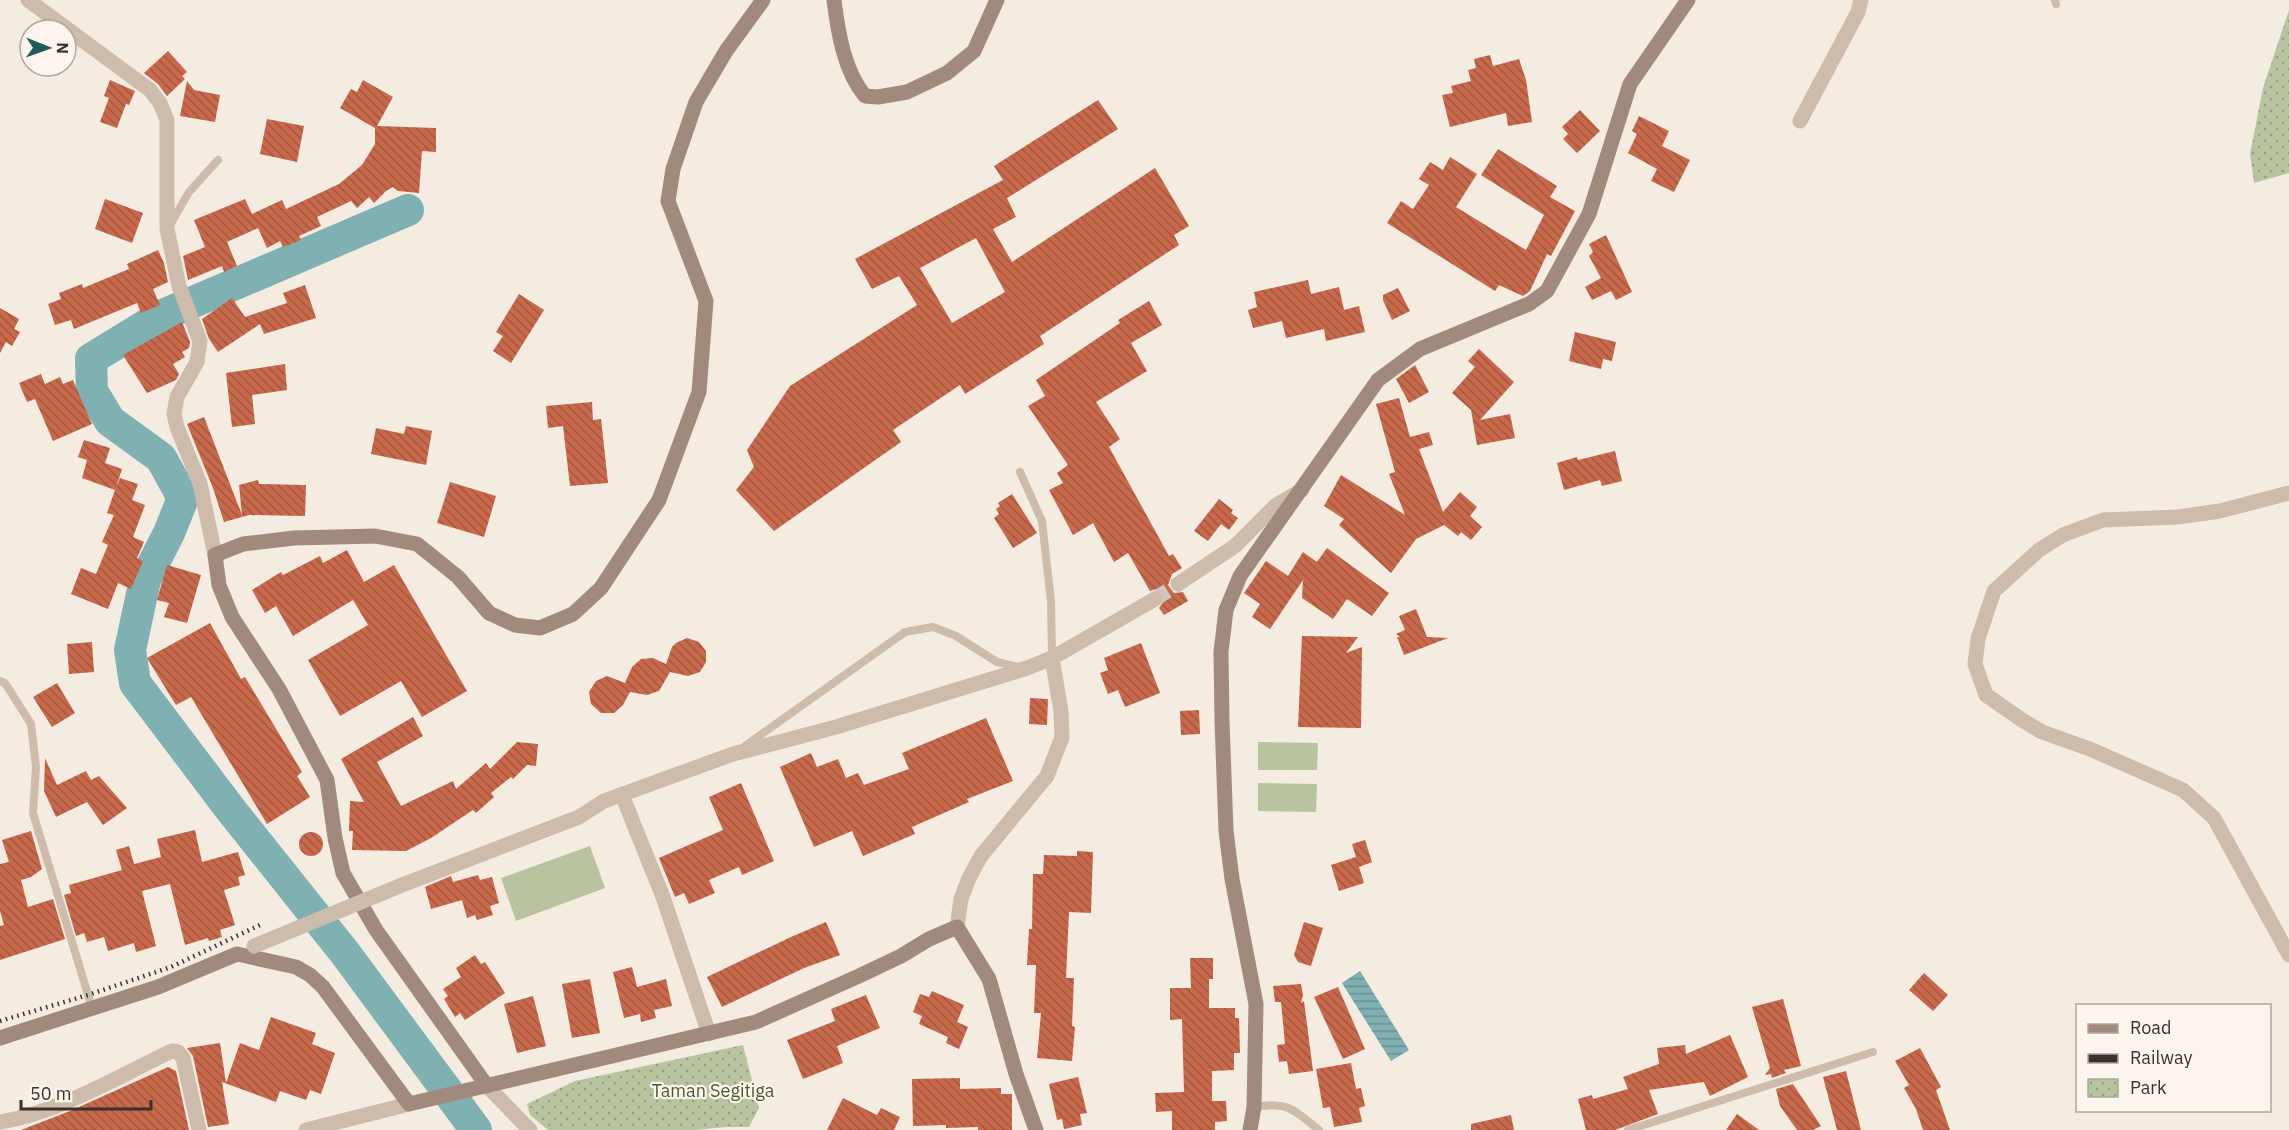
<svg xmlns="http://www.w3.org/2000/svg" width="2289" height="1130" font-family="'IBM Plex Sans',sans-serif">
  <defs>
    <pattern id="park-dots" width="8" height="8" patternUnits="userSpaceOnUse" patternTransform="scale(1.5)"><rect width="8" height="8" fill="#b8c4a0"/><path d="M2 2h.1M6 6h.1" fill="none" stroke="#97a083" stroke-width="1.8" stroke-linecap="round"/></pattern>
    <pattern id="water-rules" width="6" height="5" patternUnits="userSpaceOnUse" patternTransform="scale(1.5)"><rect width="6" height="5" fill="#7fb0b2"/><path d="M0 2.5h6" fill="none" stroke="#699091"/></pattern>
    <pattern id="building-back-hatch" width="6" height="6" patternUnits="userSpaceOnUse" patternTransform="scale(1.5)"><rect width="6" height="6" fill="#c8694b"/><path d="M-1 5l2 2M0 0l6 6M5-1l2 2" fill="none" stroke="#a4573f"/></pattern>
  </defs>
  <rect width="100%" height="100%" fill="#f4ebe1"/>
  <path fill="url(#park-dots)" d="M2289 10V173L2254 183 2250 154 2263 88Z
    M743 1045 759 1108 749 1127H726L695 1130H548L530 1115 527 1104 575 1081Z"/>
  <path fill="#b8c4a0" d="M1258 742 1318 743 1317 770H1258Z
    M1258 783 1317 784 1316 812 1258 811Z
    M590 846 605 888 516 921 501 878Z"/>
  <path fill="url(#water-rules)" d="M1360 971 1409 1050 1391 1061 1342 983Z"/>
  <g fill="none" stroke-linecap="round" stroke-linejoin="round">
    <path stroke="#7fb0b2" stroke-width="32" d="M408 210 163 315 91 359 92 391 110 421 161 458 183 498 169 533 145 580 130 650 135 683 231 810 345 953 476 1130"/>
  </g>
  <path fill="url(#building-back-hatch)" fill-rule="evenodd" d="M168 51 187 72 182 76 185 79 167 96 158 84 144 73Z
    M1490 55 1493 66 1519 59 1526 80 1532 122 1508 126 1506 113 1450 127 1442 95 1453 93 1451 86 1471 81 1468 70 1476 68 1474 59Z
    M110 80 135 91 129 105 126 104 117 128 100 122 109 98 104 96Z
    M363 80 393 97 377 126 436 128V152L422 151 419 193 398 191 393 187 386 191 374 203 369 197 357 208 351 201 317 217 321 226 299 236 301 240 283 247 280 241 267 248 258 228 227 242 237 266 224 272 222 266 188 280 183 256 205 247 194 220 245 199 252 214 282 200 286 209 339 184 362 165 375 144V128L340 108 351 89 357 92Z
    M187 81 194 90 220 95 215 122 180 116Z
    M1098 100 1118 129 1007 198 1016 217 993 229 1012 262 1155 168 1189 226 1174 235 1179 245 1040 336 1044 344 965 394 960 385 893 430 901 442 774 531 736 490 754 467 747 450 790 386 917 305 899 276 872 289 855 259 1003 180 994 166ZM976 238 1005 292 952 323 920 268Z
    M1580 110 1600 131 1577 153 1563 139 1568 134 1562 127Z
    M1639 116 1669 131 1662 146 1690 160 1674 192 1651 181 1657 169 1628 153 1637 134 1632 131Z
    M267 119 304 126 297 162 260 154Z
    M1498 149 1557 186 1550 197 1575 211 1551 256 1547 254 1530 291 1523 296 1499 285 1495 291 1387 223 1401 201 1413 209 1429 185 1419 179 1430 162 1443 170 1450 157 1477 174 1456 207 1526 250 1544 215 1481 175Z
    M105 199 143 213 132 243 95 229Z
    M1606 235 1632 292 1616 300 1611 291 1592 300 1585 287 1601 278 1589 256 1593 252 1589 244Z
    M158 250 164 263 168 282 153 289 160 305 141 313 137 303 74 329 71 320 55 325 48 304 61 299 59 293 82 284 83 288 129 269 127 264Z
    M1308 280 1311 294 1339 287 1344 310 1359 306 1365 332 1326 341 1324 329 1286 338 1282 321 1253 328 1248 310 1257 307 1254 292Z
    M305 285 316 318 264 334 260 324 218 352 209 339 202 319 232 298 245 317 287 303 283 293Z
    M1398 288 1410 311 1392 320 1383 300V295Z
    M519 294 544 310 511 363 493 351 503 336 496 332Z
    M1149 301 1162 325 1131 343 1147 371 1096 402 1120 439 1109 447 1169 556 1173 554 1182 568 1172 574 1168 585 1174 593 1183 592 1188 601 1164 615 1159 608 1165 600 1163 594 1156 589 1150 591 1128 553 1114 562 1093 523 1073 535 1049 490 1063 483 1057 473 1068 465 1028 406 1045 396 1036 380 1120 323 1118 320Z
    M0 308 19 319 14 329 20 332 12 346 6 342 0 353Z
    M182 322 190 342 189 348 182 352 185 357 173 364 179 374 176 380 147 393 123 355Z
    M1575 332 1616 342 1612 361 1603 359 1601 369 1569 361Z
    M1479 349 1514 382 1480 420 1510 414 1515 438 1477 445 1471 410 1452 393 1475 367 1468 361Z
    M285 364 287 390 252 395 255 424 232 427 226 373Z
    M1415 365 1429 392 1409 403 1396 379Z
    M41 374 45 384 60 377 63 384 73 380 92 424 53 441 35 399 27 402 19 383Z
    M1399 398 1410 437 1429 432 1433 445 1419 449 1443 512 1460 492 1477 507 1470 516 1482 527 1471 540 1461 532 1458 536 1444 525 1416 539 1391 573 1339 525 1344 519 1324 506 1341 475 1405 515 1389 474 1395 472 1376 404Z
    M592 402 593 420 601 419 608 483 570 486 563 426 548 428 546 406Z
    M204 417 242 515 239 485 258 480 259 484 306 485 305 516 249 515 224 522 213 488 187 424Z
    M406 426 432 431 426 465 371 454 376 428 404 434Z
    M84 440 110 448 105 463 122 469 116 487 120 478 138 484 132 500 145 505 133 537 144 542 137 558 143 561 131 589 118 583 108 609 71 594 81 568 96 574 108 545 102 542 114 515 107 513 115 490 82 478 87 460 78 457Z
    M1615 451 1622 481 1602 486 1600 480 1564 490 1557 463 1577 457 1578 460Z
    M450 482 496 496 484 537 437 523Z
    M1012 494 1037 533 1013 548 994 518 999 514 996 509 1000 506 998 503Z
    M1219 499 1233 510 1231 513 1238 518 1229 530 1221 524 1208 541 1194 531Z
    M1327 548 1389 593 1372 616 1347 599 1333 619 1302 598 1303 580 1270 629 1252 617 1260 604 1244 593 1266 561 1288 576 1303 552 1317 562Z
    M347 550 364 582 394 565 467 691 422 717 401 681 340 716 308 660 368 625 353 600 293 636 276 606 265 613 252 590 281 572 283 575 320 556 323 563Z
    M167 565 201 575 187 623 164 617 169 603 157 600Z
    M1416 609 1427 637 1448 638 1404 655 1397 637H1400L1396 634 1405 630 1399 616Z
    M210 623 241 679 245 677 302 772 297 776 310 797 267 824 191 697 176 705 147 658Z
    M1302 636 1358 637 1346 653 1362 647 1361 728 1298 727Z
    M687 638 699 642 706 651V662L700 672 688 676 670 672 659 691 647 695 630 692 623 705 614 713H601L591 704 589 692 596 681 607 676 625 683 632 667 641 659 653 658 666 664 672 647 676 643Z
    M92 642 94 672 69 674 67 644Z
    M1141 643 1160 693 1125 707 1118 690 1108 694 1100 673 1108 670 1104 658Z
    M57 683 75 713 52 727 33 697Z
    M1030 698 1048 699 1047 725 1029 724Z
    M1199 710 1200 734 1181 735 1180 711Z
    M413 717 423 736 377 762 401 806 453 781 456 789 486 763 490 769 517 742 538 744 536 766 527 765 513 779 511 777 491 793 494 797 476 813 473 810 431 838 406 851 352 850 353 831H349L350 801 364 802 341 759Z
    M986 718 1013 781 967 799 969 802 912 827 915 834 863 856 852 831 814 847 780 767 811 753 817 767 838 759 846 778 858 773 864 785 909 769 902 753Z
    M45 758 57 785 86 771 91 780 99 776 127 808 103 825 87 802 56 817 44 791Z
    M741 783 774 861 742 875 739 867 709 880 715 893 689 904 684 893 675 897 659 858 723 830 709 797Z
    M195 830 202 862 238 852 245 875 238 877 240 885 224 890 235 925 220 930 222 937 209 941 208 938 185 945 170 884 142 891 156 946 136 952 134 943 108 951 104 937 87 942 84 933 76 936 64 895 71 893 69 885 122 870 116 850 129 846 134 864 161 857 157 839Z
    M31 831 42 869 31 877 21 880 28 907 53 899 65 939 0 960V926L4 925 0 911V864L9 862 2 840Z
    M299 844a12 12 0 1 1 24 0a12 12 0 1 1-24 0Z
    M1365 840 1372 862 1359 867 1364 883 1339 891 1331 865 1356 857 1352 844Z
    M1077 851 1093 852 1091 913 1069 912 1066 978H1074L1072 1026 1075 1027 1072 1061 1037 1058 1041 1013H1034L1036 965H1027L1029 929H1032L1033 874H1043L1044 855 1077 856Z
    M478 875 480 880 492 877 499 903 490 906 493 915 477 920 475 915 467 918 462 900 431 909 425 887 451 876 453 882Z
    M826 922 840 955 804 968 722 1007 707 977 791 937Z
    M1304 922 1323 928 1311 966 1298 962 1294 955Z
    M475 955 481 964 485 962 505 993 465 1020 460 1013 455 1017 444 999 448 996 443 989 461 977 456 968Z
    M1190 958H1213V979H1209V1008H1235V1018H1239L1240 1053H1234V1070L1212 1071V1101H1226L1227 1121 1215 1122V1130H1172V1111L1156 1112 1155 1093 1184 1092 1182 1019 1170 1020V988H1191Z
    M632 967 637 987 666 979 672 1006 654 1010 656 1018 641 1022 640 1014 624 1018 613 972Z
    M1924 973 1948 995 1933 1011 1909 990Z
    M590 979 600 1033 572 1038 562 984Z
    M1301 984 1303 995 1301 1003 1304 1001 1313 1071 1289 1074 1287 1061 1279 1062 1277 1045 1285 1044 1281 1002H1275L1273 986Z
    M1338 987 1365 1049 1343 1059 1314 997Z
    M932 991 964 1005 957 1022 968 1027 959 1049 946 1043 948 1037 919 1024 922 1016 913 1012 920 994 929 997Z
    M866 995 880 1028 837 1046 843 1063 803 1079 787 1040 835 1021 831 1009Z
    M533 996 546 1046 517 1053 504 1004Z
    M1783 999 1801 1066 1784 1070 1786 1073 1772 1078 1771 1074 1765 1075 1770 1068 1752 1007Z
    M271 1017 316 1033 312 1044 335 1053 321 1094 310 1090 306 1100 280 1091 276 1102 222 1082 229 1124 208 1127 193 1056 187 1048 220 1043 226 1083 240 1043 259 1050Z
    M1730 1035 1748 1077 1710 1096 1704 1082 1649 1090 1658 1114 1615 1130H1586L1578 1099 1592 1095 1593 1099 1628 1089 1623 1077 1659 1064 1657 1048 1685 1045 1686 1054Z
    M1920 1048 1941 1087 1936 1090 1950 1130H1923L1916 1109 1904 1088 1909 1085 1895 1061Z
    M1351 1063 1356 1089 1361 1088 1365 1106 1359 1108 1362 1122 1334 1127 1330 1107 1323 1108 1316 1069Z
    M168 1067 176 1071 189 1130H21L70 1111Z
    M1846 1071 1861 1130H1837L1823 1077Z
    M1078 1077 1087 1113 1080 1114 1082 1125 1064 1129 1062 1119 1057 1120 1049 1084Z
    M960 1078V1089L1001 1088V1094H1012V1130H978V1127L946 1128V1125L913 1126 912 1079Z
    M1793 1084 1821 1126 1813 1130H1797L1780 1106 1776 1089Z
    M843 1098 877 1115 881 1108 900 1117 894 1130H827Z
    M1737 1114 1759 1130H1726Z
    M1511 1115 1514 1130H1471V1124Z"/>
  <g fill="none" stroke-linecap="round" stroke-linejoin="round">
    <path stroke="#cfc6bd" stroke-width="15" stroke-dasharray="15 8" stroke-linecap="butt" d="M1155 599 1178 584"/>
    <path stroke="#cdbbac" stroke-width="8" d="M2055 0 2056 4
      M170 225 189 192 218 160
      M1020 472 1042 521 1051 602 1052 658
      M0 681 5 683 31 724 36 767 33 813 92 1008
      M745 746 905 632 933 627 956 636 997 662 1019 667
      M1254 1107C1288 1101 1294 1110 1319 1130
      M1628 1130 1873 1052"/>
    <path stroke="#cdbbac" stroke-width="15" d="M28 0 150 90 160 103 167 120V229L179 286 200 341 197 362 177 397 174 414 177 427 200 484 215 555
      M1800 121 1858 12 1861 0
      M2289 493 2220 511 2178 517 2103 520 2063 535 2039 550 1994 591 1978 639 1975 664 1986 695 2022 720 2042 732 2090 749 2183 790 2214 818 2289 955
      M1178 584 1235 546 1275 506 1302 490
      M622 795 663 897 709 1034
      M402 885 579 817 604 801 733 754 836 727 1027 668 1052 658 1155 599
      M957 927 961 899 969 878 981 856 1047 776 1062 737 1061 711 1052 658
      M487 1086 530 1130
      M0 1122C58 1113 119 1076 172 1051L178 1052 183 1058 199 1130
      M306 1130 409 1104"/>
    <path stroke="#a18a7d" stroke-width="15" d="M834 0C838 32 844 71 865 96L878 97 907 92 947 73 974 51 997 0
      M0 1038 158 987 237 954 296 967 310 975 323 987 409 1104 756 1022 859 976 901 956 929 939 957 927 989 979 1016 1074 1036 1130
      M487 1086 376 930 343 873 335 838 327 780 279 689 232 617 219 585 215 555 243 544 294 538 375 536 417 544 458 577 489 613 515 625 540 628 573 614 601 588 659 500 699 392 706 301 668 201 673 169 696 102 726 51 763 0
      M1250 1130 1254 1107 1256 1004 1232 879 1226 831 1222 721 1221 652 1226 610 1240 576 1378 380 1420 349 1529 304 1547 291 1589 214 1630 84 1688 0"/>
    <path stroke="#3b302b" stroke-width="4.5" stroke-dasharray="1.5 4.5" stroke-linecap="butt" d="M0 1021 88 995 171 967 260 925"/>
    <path stroke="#cdbbac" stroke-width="15" d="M254 946 402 885"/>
  </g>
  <g text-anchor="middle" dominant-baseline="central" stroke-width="4.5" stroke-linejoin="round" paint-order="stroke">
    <g font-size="18" fill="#4a5a2e" stroke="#fbf5ee">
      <text x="713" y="1090">Taman Segitiga</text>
    </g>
  </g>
  <rect x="2076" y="1004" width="195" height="108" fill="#fbf5ee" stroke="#aea6a0" stroke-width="1.5"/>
  <rect x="2088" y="1024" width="30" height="9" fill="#a18a7d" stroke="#aea6a0" stroke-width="1.5"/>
  <text x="2130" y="1034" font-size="18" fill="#3b302b">Road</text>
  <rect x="2088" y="1054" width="30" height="9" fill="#3b302b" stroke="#aea6a0" stroke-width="1.5"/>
  <text x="2130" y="1064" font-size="18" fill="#3b302b">Railway</text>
  <rect x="2088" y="1079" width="30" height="18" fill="url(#park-dots)" stroke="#aea6a0" stroke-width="1.5"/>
  <text x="2130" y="1094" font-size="18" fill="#3b302b">Park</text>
  <g transform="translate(48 48) rotate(91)"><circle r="28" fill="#fbf5ee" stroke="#aea6a0" stroke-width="1.5"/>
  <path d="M0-4.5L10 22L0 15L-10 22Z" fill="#1f5a5e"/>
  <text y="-9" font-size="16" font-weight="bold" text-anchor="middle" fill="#3b302b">N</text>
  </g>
  <path d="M21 1100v9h130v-9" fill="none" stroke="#3b302b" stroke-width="3"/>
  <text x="30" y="1100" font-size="18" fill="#3b302b" stroke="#fbf5ee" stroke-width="4.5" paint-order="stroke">50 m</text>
</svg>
